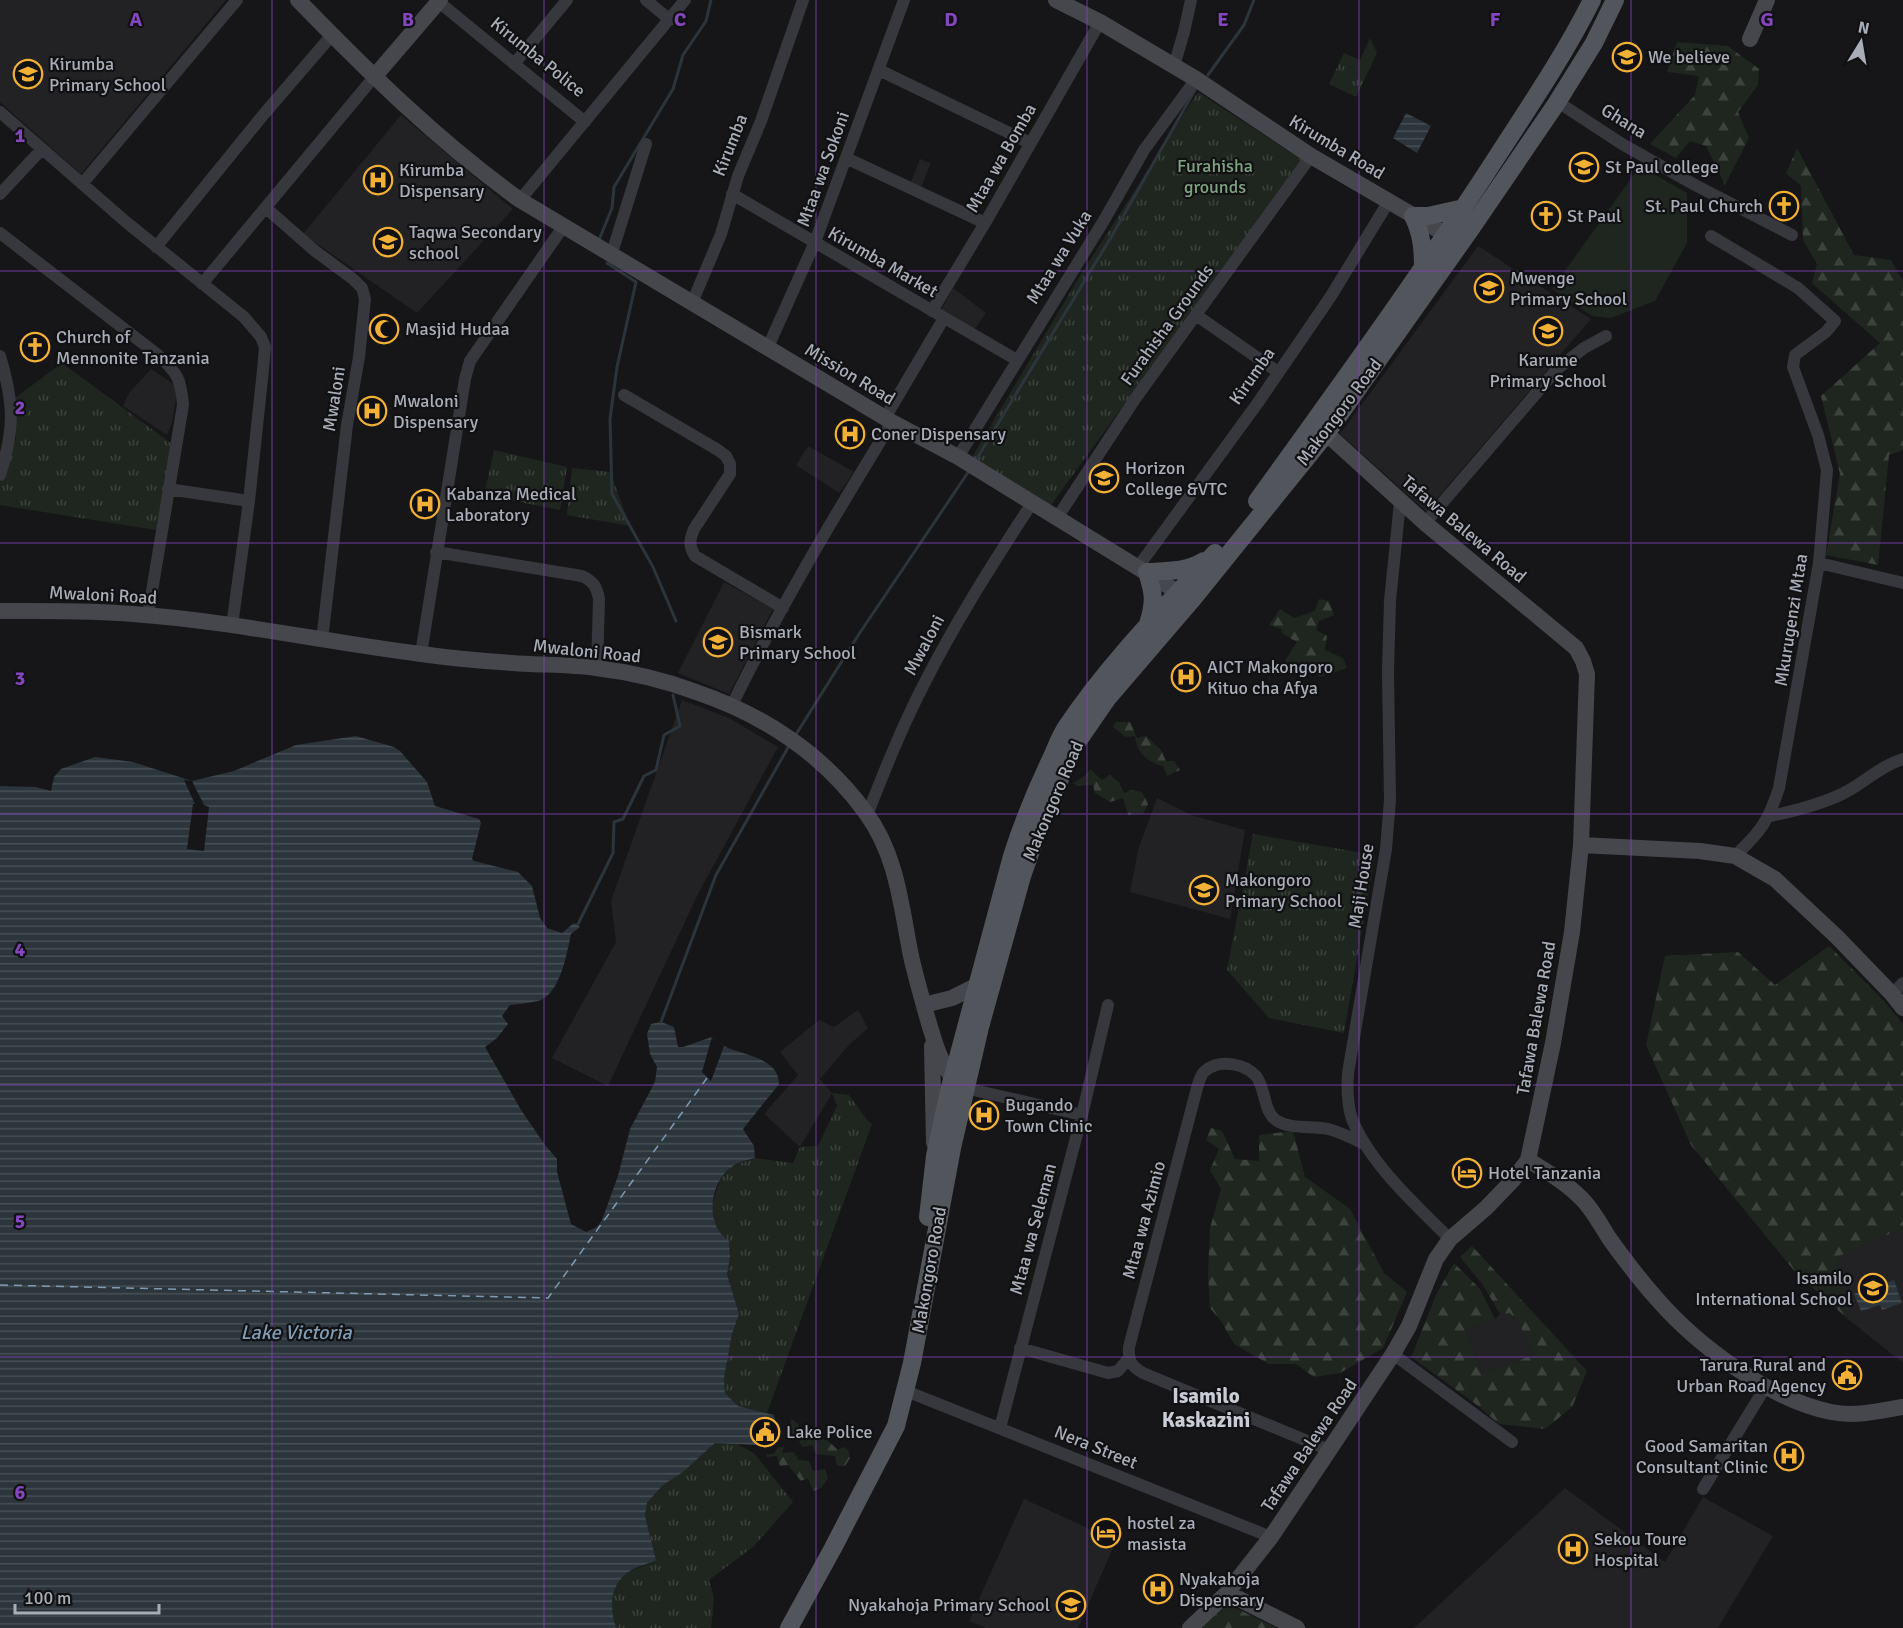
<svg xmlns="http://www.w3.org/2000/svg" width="1903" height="1628" font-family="Signika,sans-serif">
  <defs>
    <pattern id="grass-tufts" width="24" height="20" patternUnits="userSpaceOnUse" patternTransform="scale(1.5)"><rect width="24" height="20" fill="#1e261f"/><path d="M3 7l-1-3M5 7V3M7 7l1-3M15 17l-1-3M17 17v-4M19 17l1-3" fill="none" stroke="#3c433d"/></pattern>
    <pattern id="forest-firs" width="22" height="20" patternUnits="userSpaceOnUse" patternTransform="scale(1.5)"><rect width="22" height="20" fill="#1e261f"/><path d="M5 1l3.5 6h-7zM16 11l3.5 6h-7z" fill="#3c433d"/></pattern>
    <pattern id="water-rules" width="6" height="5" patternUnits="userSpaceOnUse" patternTransform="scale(1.5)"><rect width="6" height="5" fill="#2c353c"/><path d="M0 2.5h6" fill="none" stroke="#485056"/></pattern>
  </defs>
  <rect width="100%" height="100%" fill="#161618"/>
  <path fill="#222225" d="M0 0H226L81 174 0 102Z
    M401 115 513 209 417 313 303 234Z
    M920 159 931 163 921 187 911 182Z
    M1478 246 1591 319 1426 511 1340 434Z
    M953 288 986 313 970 336 940 312Z
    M151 369 178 387 172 423 167 435 123 406 129 393Z
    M808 446 854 472 839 493 796 465Z
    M724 582 773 609 729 694 678 673Z
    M682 700 729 718 778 747 698 894 608 1086 552 1058 616 942 611 901Z
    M1157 798 1191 815 1245 830 1230 919 1130 892 1138 850Z
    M858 1010 868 1028 849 1045 820 1079 832 1093 800 1147 764 1114 798 1075 780 1052 819 1020 834 1027Z
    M1903 1228V1363L1848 1319 1836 1257Z
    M1509 1312 1525 1334 1534 1355 1482 1373 1465 1329 1495 1319 1500 1314Z
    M1565 1488 1665 1562 1703 1497 1773 1536 1718 1628H1414Z
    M1024 1499 1116 1541 1078 1628H986L969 1621Z"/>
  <path fill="url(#grass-tufts)" d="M1370 38 1377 53 1356 97 1329 84 1344 53 1360 60Z
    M1198 92 1302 160 1051 505 972 457 1081 274Z
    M62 363 172 444 156 530 0 505V483L16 438 15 398Z
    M494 450 567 467 560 510 484 495Z
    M572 468 610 472 630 526 567 515Z
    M1253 834 1375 855 1344 1033 1269 1018 1227 970Z
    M832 1093 849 1095 867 1120 872 1124 767 1413 738 1406 725 1393 724 1378 732 1334 739 1314 727 1273 730 1257 714 1222 711 1207 720 1180 732 1166 755 1158 793 1163 800 1147 818 1146 837 1106Z
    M715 1443H735L754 1453 793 1502 754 1546 709 1580 714 1598 711 1628H616C605 1592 617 1570 654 1563L656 1560 645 1516 647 1503 663 1485 683 1472Z"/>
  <path fill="url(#forest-firs)" d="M1677 42 1728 46 1759 69 1758 85 1738 112 1749 138 1725 185 1706 146 1690 141 1676 158 1650 144 1695 95 1699 76 1667 72Z
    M1797 148 1854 255 1891 260 1903 281V450L1889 455 1878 565 1826 555 1840 474 1821 396 1880 343 1812 283 1817 264 1803 240 1801 186 1786 173Z
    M1319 599 1329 601 1334 615 1319 621 1316 630 1327 636 1325 650 1343 658 1347 668 1320 677 1302 666 1298 675 1284 671 1286 659 1297 642 1283 634 1281 629 1269 625 1280 609 1294 618 1315 611Z
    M1116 722H1130L1137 738 1146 736 1161 750 1166 761H1174L1180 770 1167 776 1163 766C1147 762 1137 753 1135 736L1126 737 1113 727Z
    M1090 769 1102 780 1110 775 1119 782 1124 793 1131 790 1142 792 1148 804 1143 814 1128 815 1123 798 1110 802 1095 793 1093 785 1077 786 1073 783 1085 776Z
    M1829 946 1885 1002 1903 1024V1228L1837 1257 1848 1319 1797 1274 1691 1145 1646 1045 1665 956 1738 952 1775 985Z
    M1211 1128 1222 1131 1235 1159 1259 1161V1135L1293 1131 1305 1177 1350 1209 1384 1273 1407 1292 1383 1348 1340 1373 1314 1377 1296 1364H1269L1234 1344 1221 1321 1210 1308 1208 1273 1210 1228 1221 1189 1210 1170 1219 1149 1206 1140Z
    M1472 1246 1587 1371 1572 1407 1545 1429 1499 1424 1477 1405 1411 1357 1436 1295 1454 1263 1480 1289 1495 1319 1465 1329 1482 1373 1534 1355 1525 1334 1510 1313 1500 1314 1483 1285 1460 1257Z
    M792 1419 798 1424 801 1432 808 1428 815 1439 827 1440 838 1450 843 1447 848 1450 850 1458 845 1466H837L835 1456 816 1454 812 1445 803 1447 798 1439 787 1437Z
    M778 1447H784L782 1453 794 1452 798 1460 809 1461 813 1471 825 1469 828 1478 821 1488 813 1491 808 1478 801 1481 788 1465 780 1466 777 1456 766 1457 767 1454H774Z
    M1227 1604 1277 1628H1202Z"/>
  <path fill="#1e261f" d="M1640 166 1687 193V243L1655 301 1611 318 1592 316 1552 289Z"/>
  <path fill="url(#water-rules)" d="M1406 113 1431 126 1417 153 1393 138Z
    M356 736 394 747 400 751 427 782 435 806 479 819 481 823 472 859 474 861 518 872 532 886 540 918 547 928 562 933 574 923 580 927 571 934C567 953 560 995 538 1001 529 1003 519 1004 510 1005L502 1016 508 1024 497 1038 485 1047 521 1110 545 1145 557 1159V1172L571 1224 586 1232 597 1227 602 1220 618 1176 630 1129 655 1082 657 1067 650 1054 647 1034 651 1024 661 1022 674 1027 678 1047H683L712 1037C716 1040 720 1043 724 1046 741 1055 779 1057 779 1084L743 1129 754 1146 755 1158C748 1160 739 1162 733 1166 709 1181 704 1226 729 1241L730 1257 727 1274 739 1314 732 1334 724 1378 725 1393 738 1406 774 1415 775 1419 758 1445 715 1443 683 1472 663 1485 647 1503 645 1516 656 1560 654 1562C617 1570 605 1592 616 1628H0V786L36 787 51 791 54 777 61 769 95 757 133 762 192 781 234 771 296 745Z
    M1894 1280 1902 1303 1882 1310 1880 1305 1861 1311 1854 1294Z"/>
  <path fill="#161618" d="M184 780 192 781 204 805 209 807 204 851 187 849 193 804H195Z
    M712 1037 724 1046 711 1081 702 1072Z"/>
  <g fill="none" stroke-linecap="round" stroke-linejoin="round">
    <path stroke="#2c353c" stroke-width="3" d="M1208 75 1244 25 1254 0
      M599 240 612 208 614 187 673 89 683 55 706 21 711 0
      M607 263 636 282 617 367 610 419 612 494 653 567 676 621
      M976 460 1113 234 1195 90
      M795 736 859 634 969 471
      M578 924 613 853 614 822 623 819 644 776 656 770 664 735 680 726 673 695
      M661 1022 716 875 790 744"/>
    <path stroke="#7f9bb3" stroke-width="1.5" stroke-dasharray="8 6" stroke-linecap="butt" d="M0 1285 548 1298 707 1078"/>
    <path stroke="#37383d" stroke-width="12" d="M646 0 670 20
      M439 2 585 122
      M514 64 567 0
      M1174 66 1184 32 1191 0
      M879 70 1030 143
      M1564 106 1622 144 1695 185 1792 235
      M0 112 126 222 244 317 261 337 265 347 263 370 249 501 232 626
      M846 158 985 223
      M82 184 237 0
      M0 194 42 149
      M732 194 1017 360
      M520 200 685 0
      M266 208 315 251 353 279 362 288 365 299 359 357 347 425 322 640
      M0 233 158 355C177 373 181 378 183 405L148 615
      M1711 236 1798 288 1835 321 1826 332 1795 355 1793 367 1818 435 1827 470 1819 563 1779 788C1768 822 1761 831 1735 856
      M156 247 264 114 332 35
      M611 256 646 144
      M202 284 374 77
      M692 303 721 234 738 176 761 121 803 0
      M932 311 985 223 1100 22
      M1196 315 1278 372
      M768 347 815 242 904 0
      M0 356C14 403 15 428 0 475
      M624 395 718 450 726 456 730 464V474L694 529C689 541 689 546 695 556L783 608
      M885 418 944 318
      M958 457 1103 222 1144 150 1196 79
      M168 489 249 501
      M1400 502 1390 601 1388 671 1390 800 1386 849 1348 1073C1347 1088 1347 1104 1352 1119 1370 1164 1416 1205 1450 1239
      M1057 518 1135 399 1311 156
      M1425 523 1557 369 1584 348 1606 336
      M436 552 582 576C593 581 597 587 599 599L597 668
      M1819 563 1903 583
      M1138 567 1257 404 1331 296 1389 201
      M421 654 465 379 470 361 563 227
      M732 705C779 608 835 515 892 422
      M867 815C884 772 901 729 922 688 954 624 993 563 1032 503
      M1770 816C1795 811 1819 805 1842 794 1863 784 1880 766 1903 759
      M1892 994 1903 983
      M965 1088 1082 1115
      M1020 1348 1108 1373 1118 1371 1128 1359
      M1393 1354 1512 1442
      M906 1391 1271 1537
      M1000 1428 1082 1115 1108 1005
      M1329 1450 1143 1373C1131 1366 1128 1361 1129 1347L1197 1088C1199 1082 1200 1075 1205 1071 1219 1059 1244 1063 1256 1076 1266 1088 1263 1112 1277 1121 1291 1129 1312 1126 1328 1129 1341 1132 1354 1139 1366 1145
      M1703 1489 1766 1386"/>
    <path stroke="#45474d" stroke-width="16" d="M298 0C368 72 438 141 520 200L892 422 958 457 1189 599
      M1056 0 1100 22 1196 79 1311 156 1457 241
      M1750 39 1767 0
      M374 77 440 0
      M0 611C44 611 89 610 133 614 230 621 325 642 421 654 457 659 493 662 530 664 552 665 574 665 596 668 630 672 664 680 696 692 764 715 824 755 866 813 897 855 901 906 911 956 916 978 922 999 928 1020 935 1043 941 1068 959 1085
      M1581 845 1700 851 1735 856 1775 879 1837 937 1892 994 1903 1008
      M924 1005 952 998 976 986
      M932 1046 934 1143
      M1528 1160C1546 1171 1565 1182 1580 1197 1592 1208 1600 1224 1609 1238 1624 1259 1640 1280 1657 1299 1697 1345 1770 1400 1831 1412 1855 1417 1879 1411 1903 1407
      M1227 1593 1297 1628
      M1190 1628 1227 1593 1271 1537 1322 1461 1393 1354 1409 1326 1436 1259 1450 1239 1486 1208 1513 1180 1528 1160 1553 1043 1572 932 1581 845 1587 674 1583 661 1576 648 1425 523 1316 424"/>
    <path stroke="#53555c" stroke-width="18" d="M1423 269C1423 249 1422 234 1413 216H1428L1464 208
      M1257 501C1339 387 1422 273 1498 155 1531 104 1565 54 1592 0
      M1148 624C1155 601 1154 594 1147 572 1167 571 1186 572 1204 561
      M928 1217 935 1156 949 1091 1012 856C1023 822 1036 790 1051 759 1056 748 1060 736 1067 726 1109 663 1164 608 1215 553
      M789 1628 833 1548 896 1426 912 1363 952 1148 980 1027 1022 876 1043 817 1074 747 1107 699 1191 601 1325 435 1470 230 1556 104 1594 43 1615 0"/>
  </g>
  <path fill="none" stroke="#8446be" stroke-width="1.5" stroke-opacity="0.55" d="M272 0V1628M544 0V1628M816 0V1628M1087 0V1628M1359 0V1628M1631 0V1628M0 271H1903M0 543H1903M0 814H1903M0 1085H1903M0 1357H1903"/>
  <defs>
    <g id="school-ring" transform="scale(1.5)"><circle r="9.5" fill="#111113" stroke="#f2b134" stroke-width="1.5"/><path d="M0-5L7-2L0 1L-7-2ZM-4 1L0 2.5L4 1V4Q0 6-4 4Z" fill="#f2b134"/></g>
    <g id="university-ring" transform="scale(1.5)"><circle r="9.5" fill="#111113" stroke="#f2b134" stroke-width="1.5"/><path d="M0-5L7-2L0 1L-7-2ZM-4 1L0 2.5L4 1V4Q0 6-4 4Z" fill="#f2b134"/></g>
    <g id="hospital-ring" transform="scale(1.5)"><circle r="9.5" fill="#111113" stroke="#f2b134" stroke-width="1.5"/><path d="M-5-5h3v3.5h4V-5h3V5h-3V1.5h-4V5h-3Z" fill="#f2b134"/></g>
    <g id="church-ring" transform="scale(1.5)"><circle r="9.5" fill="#111113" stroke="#f2b134" stroke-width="1.5"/><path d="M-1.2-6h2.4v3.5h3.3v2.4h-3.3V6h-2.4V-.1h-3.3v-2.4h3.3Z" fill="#f2b134"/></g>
    <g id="mosque-ring" transform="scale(1.5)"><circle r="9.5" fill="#111113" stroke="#f2b134" stroke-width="1.5"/><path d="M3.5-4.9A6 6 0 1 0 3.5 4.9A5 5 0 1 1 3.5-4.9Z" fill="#f2b134"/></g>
    <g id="hotel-ring" transform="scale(1.5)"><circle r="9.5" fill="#111113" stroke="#f2b134" stroke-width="1.5"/><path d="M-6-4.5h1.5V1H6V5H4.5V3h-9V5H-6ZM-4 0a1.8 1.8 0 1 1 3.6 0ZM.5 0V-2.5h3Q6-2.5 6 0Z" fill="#f2b134"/></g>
    <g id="civic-ring" transform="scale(1.5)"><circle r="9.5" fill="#111113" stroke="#f2b134" stroke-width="1.5"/><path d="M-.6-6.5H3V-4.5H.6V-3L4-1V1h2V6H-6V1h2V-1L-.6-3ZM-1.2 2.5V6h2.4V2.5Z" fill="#f2b134"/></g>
  </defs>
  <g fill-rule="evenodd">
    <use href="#school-ring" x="1627" y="57"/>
    <use href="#school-ring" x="28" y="74"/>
    <use href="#university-ring" x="1584" y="167"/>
    <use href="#hospital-ring" x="378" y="180"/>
    <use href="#church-ring" x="1784" y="206"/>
    <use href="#church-ring" x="1546" y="216"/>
    <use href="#school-ring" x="388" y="242"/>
    <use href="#school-ring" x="1489" y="288"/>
    <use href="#mosque-ring" x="384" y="329"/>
    <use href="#school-ring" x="1548" y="331"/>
    <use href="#church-ring" x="35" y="347"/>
    <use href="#hospital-ring" x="372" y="411"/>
    <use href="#hospital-ring" x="850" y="434"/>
    <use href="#university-ring" x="1104" y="478"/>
    <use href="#hospital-ring" x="425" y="504"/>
    <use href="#school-ring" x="718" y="642"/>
    <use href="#hospital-ring" x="1186" y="677"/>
    <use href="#school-ring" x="1204" y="890"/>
    <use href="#hospital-ring" x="984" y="1115"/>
    <use href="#hotel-ring" x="1467" y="1173"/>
    <use href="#school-ring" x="1873" y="1288"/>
    <use href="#civic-ring" x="1847" y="1375"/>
    <use href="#civic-ring" x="765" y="1432"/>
    <use href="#hospital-ring" x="1789" y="1456"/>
    <use href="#hotel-ring" x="1106" y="1533"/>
    <use href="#hospital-ring" x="1573" y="1549"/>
    <use href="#hospital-ring" x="1158" y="1589"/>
    <use href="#school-ring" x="1071" y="1605"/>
  </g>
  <g text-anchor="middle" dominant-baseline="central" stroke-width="4.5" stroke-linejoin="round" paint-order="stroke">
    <g font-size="18" fill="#a8adb8" stroke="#111113">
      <text transform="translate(538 57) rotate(39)">Kirumba Police</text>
      <text transform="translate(1624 121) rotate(32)">Ghana</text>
      <text transform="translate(730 145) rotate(-68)">Kirumba</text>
      <text transform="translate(1337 147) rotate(31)">Kirumba Road</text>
      <text transform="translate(1001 158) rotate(-60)">Mtaa wa Bomba</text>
      <text transform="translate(823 169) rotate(-70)">Mtaa wa Sokoni</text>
      <text transform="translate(1059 257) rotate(-58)">Mtaa wa Vuka</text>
      <text transform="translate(883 262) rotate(30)">Kirumba Market</text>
      <text transform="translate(1167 325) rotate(-54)">Furahisha Grounds</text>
      <text transform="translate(850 374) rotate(31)">Mission Road</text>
      <text transform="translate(1252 376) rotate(-55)">Kirumba</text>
      <text transform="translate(334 399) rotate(-81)">Mwaloni</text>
      <text transform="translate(1339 412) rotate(-53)">Makongoro Road</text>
      <text transform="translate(1464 529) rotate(40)">Tafawa Balewa Road</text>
      <text transform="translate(103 595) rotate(3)">Mwaloni Road</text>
      <text transform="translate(1791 620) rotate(-81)">Mkurugenzi Mtaa</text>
      <text transform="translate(924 645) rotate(-62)">Mwaloni</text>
      <text transform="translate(587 651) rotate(6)">Mwaloni Road</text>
      <text transform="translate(1053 801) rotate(-67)">Makongoro Road</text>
      <text transform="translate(1361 886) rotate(-81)">Maji House</text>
      <text transform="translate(1536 1018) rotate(-80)">Tafawa Balewa Road</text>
      <text transform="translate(1144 1220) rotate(-75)">Mtaa wa Azimio</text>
      <text transform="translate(1033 1229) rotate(-75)">Mtaa wa Seleman</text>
      <text transform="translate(929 1270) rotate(-80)">Makongoro Road</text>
      <text transform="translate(1309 1445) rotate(-56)">Tafawa Balewa Road</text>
      <text transform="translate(1096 1447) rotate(22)">Nera Street</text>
    </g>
    <g font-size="18" fill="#a8adb8" stroke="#111113" text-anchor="start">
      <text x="1648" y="57">We believe</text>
      <text x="49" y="64">Kirumba<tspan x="49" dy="21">Primary School</tspan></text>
      <text x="1605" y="167">St Paul college</text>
      <text x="399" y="170">Kirumba<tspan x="399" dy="21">Dispensary</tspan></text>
      <text x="1763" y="206" text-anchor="end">St. Paul Church</text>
      <text x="1567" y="216">St Paul</text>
      <text x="409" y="232">Taqwa Secondary<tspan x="409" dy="21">school</tspan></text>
      <text x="1510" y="278">Mwenge<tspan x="1510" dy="21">Primary School</tspan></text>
      <text x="405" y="329">Masjid Hudaa</text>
      <text x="56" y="337">Church of<tspan x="56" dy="21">Mennonite Tanzania</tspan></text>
      <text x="1548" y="360" text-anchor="middle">Karume<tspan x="1548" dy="21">Primary School</tspan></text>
      <text x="393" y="401">Mwaloni<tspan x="393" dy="21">Dispensary</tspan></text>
      <text x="871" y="434">Coner Dispensary</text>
      <text x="1125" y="468">Horizon<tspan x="1125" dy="21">College &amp;VTC</tspan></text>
      <text x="446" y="494">Kabanza Medical<tspan x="446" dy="21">Laboratory</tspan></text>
      <text x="739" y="632">Bismark<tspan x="739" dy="21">Primary School</tspan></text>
      <text x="1207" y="667">AICT Makongoro<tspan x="1207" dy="21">Kituo cha Afya</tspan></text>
      <text x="1225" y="880">Makongoro<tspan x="1225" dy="21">Primary School</tspan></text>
      <text x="1005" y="1105">Bugando<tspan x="1005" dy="21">Town Clinic</tspan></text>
      <text x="1488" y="1173">Hotel Tanzania</text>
      <text x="1852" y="1278" text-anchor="end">Isamilo<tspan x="1852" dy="21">International School</tspan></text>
      <text x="1826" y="1365" text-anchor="end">Tarura Rural and<tspan x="1826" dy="21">Urban Road Agency</tspan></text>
      <text x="786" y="1432">Lake Police</text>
      <text x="1768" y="1446" text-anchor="end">Good Samaritan<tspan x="1768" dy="21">Consultant Clinic</tspan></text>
      <text x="1127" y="1523">hostel za<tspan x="1127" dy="21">masista</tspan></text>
      <text x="1594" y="1539">Sekou Toure<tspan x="1594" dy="21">Hospital</tspan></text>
      <text x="1179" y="1579">Nyakahoja<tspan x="1179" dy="21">Dispensary</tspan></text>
      <text x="1050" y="1605" text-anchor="end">Nyakahoja Primary School</text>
    </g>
    <g font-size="18" fill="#7fa381" stroke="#111113">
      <text x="1215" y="166">Furahisha<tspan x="1215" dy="21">grounds</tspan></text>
    </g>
    <g font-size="20" font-style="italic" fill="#7f9bb3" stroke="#111113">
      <text x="296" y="1332">Lake Victoria</text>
    </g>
    <g font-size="21" font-weight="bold" fill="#c9ccd4" stroke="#111113">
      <text x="1206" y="1396">Isamilo<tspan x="1206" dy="24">Kaskazini</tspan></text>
    </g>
  </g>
  <g font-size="20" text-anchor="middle" font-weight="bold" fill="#8446be" stroke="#111113" stroke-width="4.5" stroke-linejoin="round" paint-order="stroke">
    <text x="136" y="26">A</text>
    <text x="408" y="26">B</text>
    <text x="680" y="26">C</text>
    <text x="951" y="26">D</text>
    <text x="1223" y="26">E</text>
    <text x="1495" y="26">F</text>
    <text x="1767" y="26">G</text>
    <text x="20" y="142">1</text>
    <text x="20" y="414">2</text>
    <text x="20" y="685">3</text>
    <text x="20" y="956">4</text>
    <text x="20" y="1228">5</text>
    <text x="20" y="1499">6</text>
  </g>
  <g transform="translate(1861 42) rotate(11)" stroke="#111113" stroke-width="4.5" paint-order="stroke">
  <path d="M0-4.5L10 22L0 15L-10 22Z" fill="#a8adb8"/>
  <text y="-9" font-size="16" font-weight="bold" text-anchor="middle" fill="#a8adb8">N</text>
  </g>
  <path d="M15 1604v9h144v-9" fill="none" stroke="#a8adb8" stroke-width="3"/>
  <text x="24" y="1604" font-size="18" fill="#a8adb8" stroke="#111113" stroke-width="4.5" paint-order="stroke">100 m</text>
</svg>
